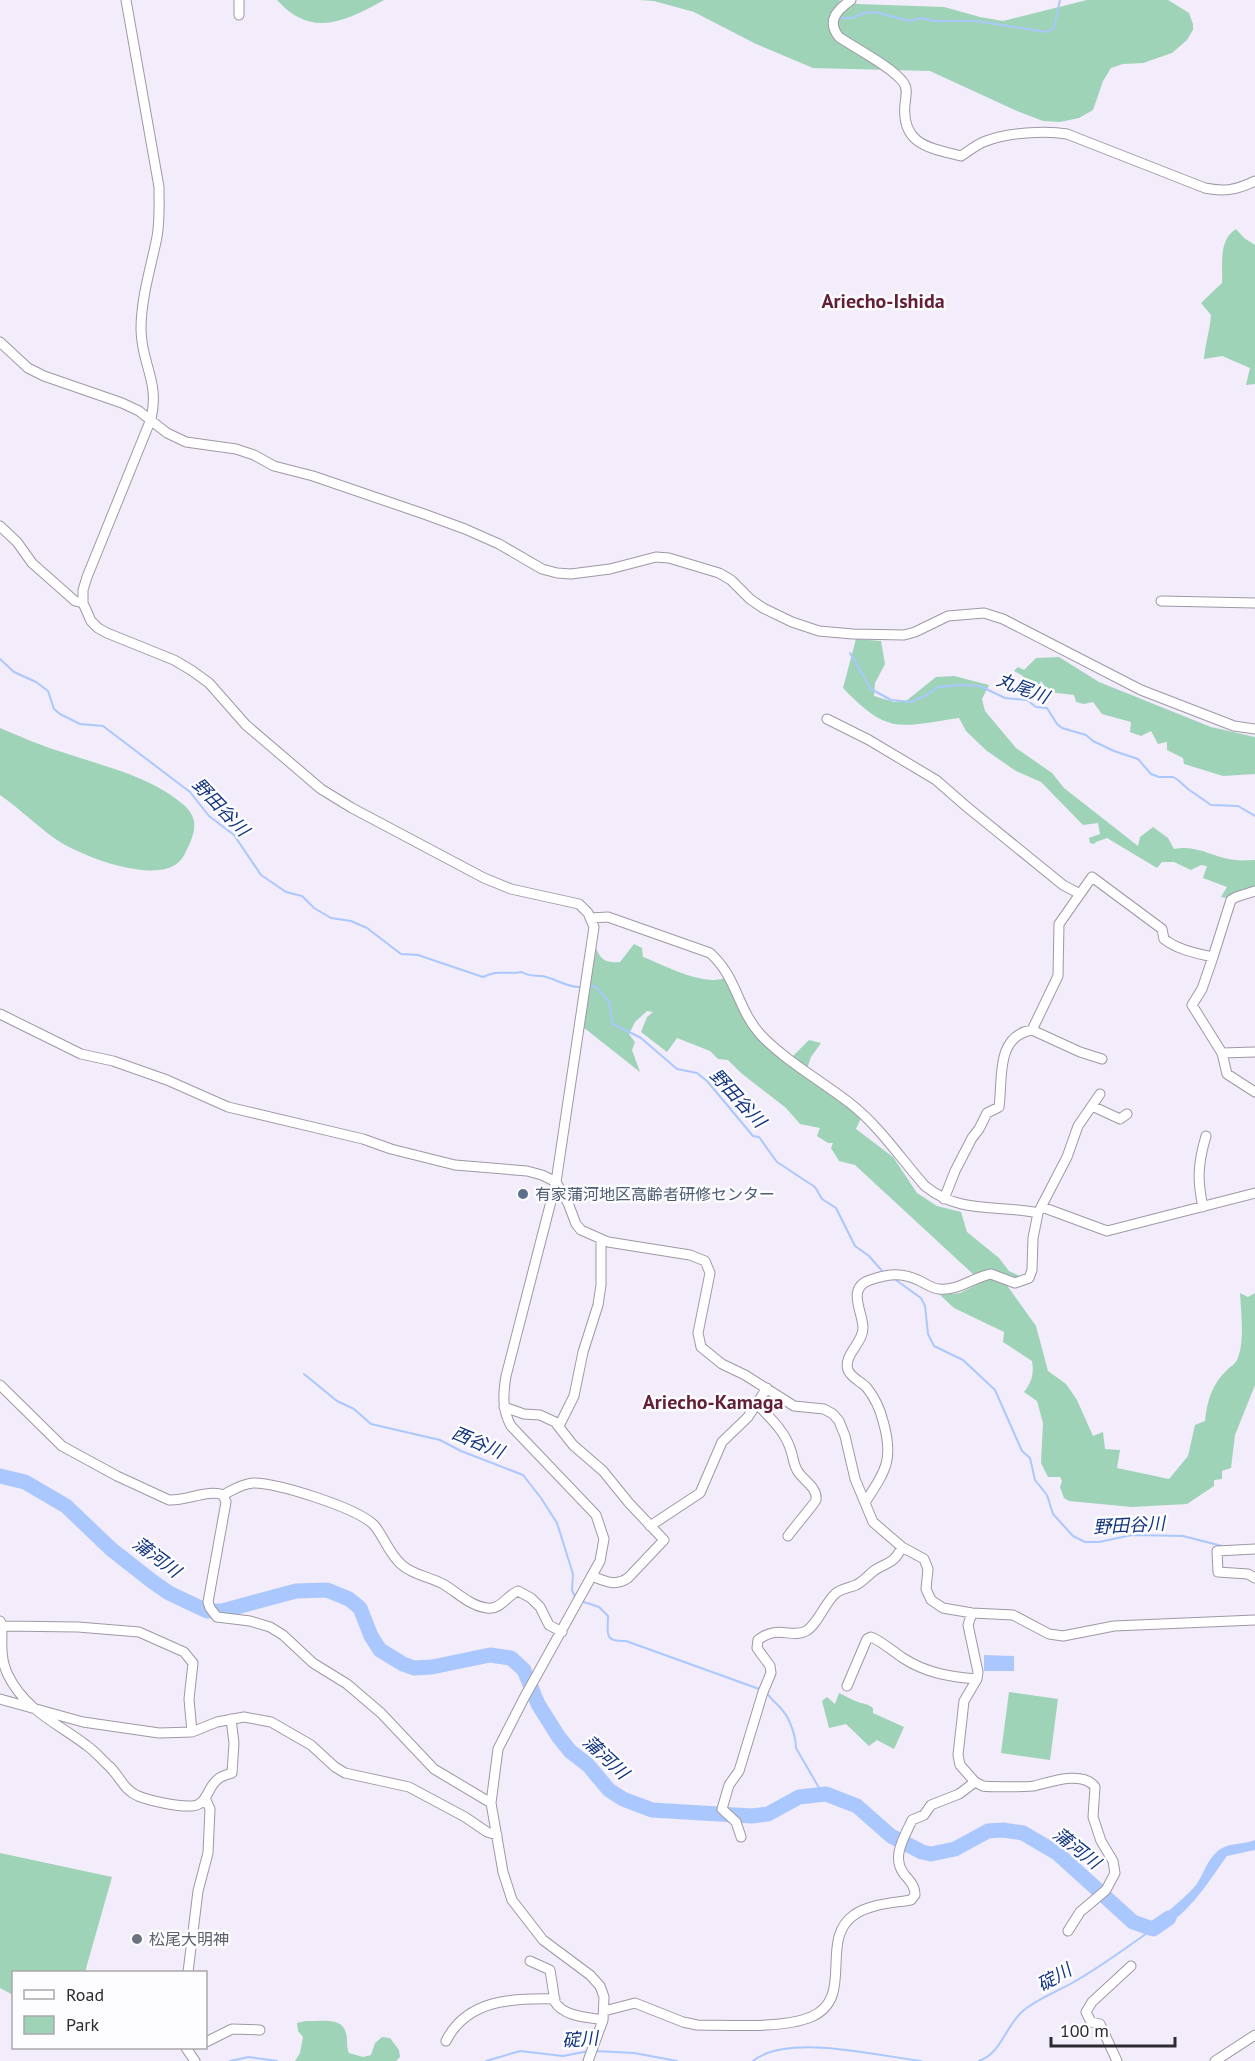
<svg xmlns="http://www.w3.org/2000/svg" width="1255" height="2061" font-family="'PT Sans','Noto Sans JP',sans-serif">
  <rect width="100%" height="100%" fill="#f3ecfa"/>
  <path fill="#9ed3b8" d="M277 0H384C346 21 312 39 277 0Z
    M639 0H838L858 4 944 7 980 17 1003 21 1087 0H1168L1189 13 1193 24V30L1187 40 1172 53 1143 63 1123 64 1111 68 1103 81 1093 110 1079 118 1060 122 1043 121 1017 111 930 71 813 68 756 44 694 12 654 1Z
    M1236 229 1244 238 1255 245V384L1246 385 1250 368 1222 356 1204 359C1205 344 1210 330 1211 315L1201 303 1222 283C1223 265 1218 240 1236 229Z
    M856 639 881 641 885 664 875 683 874 696 894 702 906 701 936 677 954 676 989 685 982 699 985 711 1016 748 1052 773 1064 788 1138 846 1140 837 1153 827 1168 838 1174 849C1197 844 1214 858 1235 860 1242 861 1249 860 1255 860V887L1227 898 1221 897 1227 887 1203 878 1207 866 1201 865 1191 870 1174 862H1162L1157 868 1107 838 1096 842 1094 844 1090 843 1089 838 1100 834 1098 823 1083 825 1041 782 1016 771 987 751 966 731 959 718C899 727 888 735 843 688Z
    M1059 657 1099 682 1211 727 1255 737V774L1223 776 1184 764 1183 758 1167 750V742L1158 744 1151 731 1141 736 1130 732 1131 722 1102 714 1093 702 1084 704 1076 702 1074 695 1049 692 1041 681 1037 691 1030 689 1023 683V676L1014 671 1018 667 1024 670 1036 658Z
    M0 728C23 738 45 747 68 754 107 767 154 778 185 806 197 818 196 828 190 843 186 851 183 860 175 865 147 882 78 855 54 838 35 824 19 808 0 795Z
    M634 944 642 948 643 957C664 965 706 988 727 977L740 1010 760 1037 787 1062 809 1040 821 1043 811 1057 805 1075 846 1104 861 1118 856 1129 893 1157 917 1193 937 1206 961 1212 967 1232 999 1258 1009 1271 1024 1278 1011 1279 1006 1284 1036 1326 1048 1371 1066 1384 1077 1400 1093 1436 1103 1432 1105 1449 1120 1450 1117 1468 1169 1479 1188 1456 1195 1425 1205 1421C1207 1401 1212 1384 1227 1370 1230 1367 1235 1364 1237 1360 1245 1343 1241 1312 1240 1293L1248 1297 1255 1293V1385L1235 1435 1231 1468 1222 1471V1479L1214 1480V1486L1187 1504 1132 1507 1069 1501 1064 1498 1060 1487 1062 1481 1060 1477H1048L1041 1463 1043 1423 1037 1401 1024 1392C1032 1382 1034 1374 1032 1361L1003 1342 1004 1332 954 1308 940 1295 960 1293 978 1284 974 1275 855 1165 839 1161 831 1148 833 1143H828L817 1136 820 1128 800 1124 786 1108 741 1073 728 1060 718 1059 710 1051 677 1038 667 1052 641 1032 647 1017 653 1012 647 1011 635 1022 629 1034 635 1042 632 1050 640 1072 583 1027 596 948C601 961 607 963 620 962Z
    M1009 1692 1058 1699 1050 1760 1001 1753Z
    M839 1693C846 1696 852 1700 858 1702 864 1704 868 1704 873 1708V1713L904 1727 894 1749 877 1740 869 1746 846 1724 829 1728 822 1701 827 1697 835 1704Z
    M0 1853 112 1877 85 1972H14L13 1995 0 1988Z
    M306 2021C319 2022 342 2016 346 2033 348 2040 346 2046 349 2053L363 2057 371 2055 375 2043 382 2037 390 2038 399 2050 400 2057 396 2061H295L300 2053 303 2037 298 2031 297 2023Z"/>
  <path fill="#abc8fe" d="M984 1655 1014 1656V1671H984Z
    M1255 1840V1850L1227 1856C1210 1879 1183 1925 1153 1929 1163 1912 1183 1901 1196 1885 1204 1874 1207 1859 1219 1850 1230 1842 1243 1845 1255 1840Z"/>
  <g fill="none" stroke-linecap="round" stroke-linejoin="round">
    <path stroke="#abc8fe" stroke-width="2" d="M841 18H852L864 13 875 12 910 21 922 18 934 21H976L1047 32 1054 28 1060 0
      M850 653 871 689 891 700 911 702 927 695 938 687 961 685 980 686 1005 698 1027 700 1036 707 1047 708 1057 724 1062 728 1086 735 1093 741 1114 751 1138 759 1151 774 1159 777H1173L1178 780 1188 789 1211 805 1238 806 1255 816
      M0 659 14 672 36 682 48 691 54 709 60 714 80 724 103 726 190 792 209 816 234 835 261 875 286 892 302 896 314 908 331 918 351 921 367 928 401 954 418 955 483 977C498 969 507 975 522 972 529 977 534 975 542 976 555 978 567 988 581 987
      M587 987 595 986 609 1002 613 1024 641 1038 677 1069 697 1073 707 1081 753 1136 759 1137 777 1162 815 1187 822 1199 836 1208 855 1246 869 1256 883 1272
      M893 1278 921 1298 925 1306 928 1334 934 1346 963 1360 995 1390 1022 1451 1030 1458 1035 1480 1047 1495 1053 1514 1073 1536 1085 1542H1099L1132 1535 1183 1536 1222 1546
      M304 1374 337 1401 354 1409 371 1424 440 1440 461 1451 523 1475 541 1498 557 1523 573 1574 572 1590 575 1597
      M584 1602 599 1607 608 1616C608 1633 603 1642 626 1641L762 1690
      M767 1693C772 1701 778 1704 783 1711 790 1719 796 1737 796 1748L822 1793
      M595 2051 634 2053 677 2061
      M230 2061 249 2057 277 2061
      M486 2061 520 2051 563 2056 589 2051
      M753 2061C788 2033 879 2056 921 2061
      M979 2061C1002 2053 1006 2024 1024 2010 1039 1998 1056 1992 1072 1983 1101 1967 1127 1947 1153 1929"/>
    <path stroke="#abc8fe" stroke-width="15" d="M0 1476 25 1482 66 1506 111 1549 153 1582 169 1593 207 1611H222L296 1591 327 1590 349 1599 360 1608 371 1636 380 1650 403 1664 414 1668 432 1667 490 1655 511 1658 524 1670 538 1704 558 1736 570 1751 588 1765 609 1790 623 1799 652 1810 752 1816 768 1814 799 1797 826 1794 857 1806 891 1836 922 1852 931 1854 955 1849 988 1831 1003 1830 1023 1833 1057 1853 1133 1922 1153 1929 1169 1918"/>
    <g stroke="#9f98a5" stroke-width="11">
      <path id="minor" d="M126 0 159 187C159 204 160 220 157 237 151 267 141 298 141 329 141 364 160 381 151 419L87 577 83 590V603L91 621 98 628 107 633 174 660 191 670 209 683 246 725 321 789 352 808 484 878 511 889 579 904 588 913 594 927 556 1182 506 1376C503 1394 502 1410 511 1426L596 1515 604 1539 600 1561 524 1698 498 1749 491 1803 503 1872 512 1900 543 1940 590 1975 600 1986 604 1997 603 2020 588 2061
        M239 0V15
        M851 0C837 10 826 21 839 37 855 48 892 67 903 82 908 88 906 96 905 104 901 145 930 148 961 156 969 151 977 144 986 141 1007 133 1045 130 1067 134L1205 188C1224 192 1237 190 1255 181
        M0 342 28 368 44 376 122 403 139 411 167 433 186 442 236 449 254 455 274 466 313 476 424 514 465 529 499 544 542 569 557 573 571 574 610 569 656 557 669 558 719 573 731 580 750 599 763 608 792 622 819 631 853 634 904 635 915 632 948 616 984 613 1003 619 1141 690 1234 726 1255 729
        M0 526 17 542 32 563 75 601 83 603
        M1161 601 1255 603
        M827 719 869 740 936 780 967 807 1063 885 1080 894 1092 877 1162 929 1164 939C1178 950 1196 953 1213 957L1231 900 1236 897 1255 891
        M591 918 608 917 710 953C737 977 737 1008 760 1034 784 1060 823 1082 851 1104 880 1127 901 1159 925 1186 961 1215 996 1204 1038 1213
        M1213 957 1202 989 1192 1005 1222 1053 1227 1074 1255 1092
        M0 1014 81 1054 113 1061 167 1080 228 1107 363 1139 391 1149 455 1165 527 1171 542 1175 556 1182 568 1203 576 1224 581 1230 608 1242 690 1255 705 1261 710 1273 698 1333 701 1347 722 1364 745 1375 794 1406 824 1409 833 1414 839 1421 845 1436 855 1479 873 1522 902 1547 924 1559 928 1569 926 1589 931 1600 943 1608 972 1613 1013 1615 1049 1634 1063 1636 1114 1626 1255 1620
        M1032 1030 1058 976 1059 924 1080 894
        M1222 1053 1255 1052
        M1092 1106 1120 1119 1127 1114
        M944 1199 955 1171 972 1138 979 1129 987 1113 999 1107C1003 1080 995 1036 1032 1030L1080 1052 1102 1059
        M1042 1207 1107 1231 1255 1193
        M1203 1207C1197 1180 1198 1163 1206 1136
        M0 1385 62 1446 117 1476 169 1500C186 1501 209 1489 223 1495 233 1490 241 1484 253 1483 278 1483 354 1507 373 1524 383 1534 388 1553 402 1565 413 1575 430 1577 443 1584 457 1592 470 1606 487 1608 501 1610 506 1596 518 1591L531 1598 540 1607 549 1625 562 1632
        M757 1404C769 1417 784 1430 790 1448 793 1455 793 1463 797 1470 802 1480 818 1487 816 1500 815 1503 792 1530 788 1536
        M504 1407 524 1414 540 1415 555 1422 573 1445 603 1471 629 1503 664 1540 628 1578C615 1587 605 1581 592 1576
        M559 1426 574 1396 583 1352 598 1305 601 1285V1240
        M223 1495 226 1502 208 1602 210 1608 217 1617 250 1621 270 1627 283 1635 313 1663 347 1684 381 1713 434 1769 491 1803
        M866 1501C886 1470 894 1459 883 1421 880 1409 875 1398 867 1388 862 1382 851 1378 848 1370 843 1355 863 1343 863 1328 863 1312 846 1288 870 1280 887 1274 901 1272 918 1280 925 1283 931 1288 939 1289 958 1291 974 1277 991 1274L1015 1283 1029 1278 1032 1270 1033 1238 1038 1213 1067 1157 1078 1126 1100 1094
        M650 1526 700 1493 722 1442 748 1417 767 1388
        M1255 1549 1217 1551 1218 1572 1248 1574 1255 1578
        M0 1621 2 1626C2 1643 0 1659 8 1675 25 1710 57 1723 86 1745 95 1751 102 1760 110 1767 120 1777 124 1790 138 1796 151 1801 178 1807 192 1806 207 1805 207 1789 216 1781 220 1776 226 1775 232 1773L234 1743 231 1719
        M2 1626 78 1627 139 1632 184 1652 193 1663 189 1699 192 1732
        M847 1686 867 1639 871 1637C883 1642 892 1651 903 1658 926 1673 950 1677 977 1679
        M0 1699 83 1722 159 1733 192 1732 217 1722 244 1717 271 1722 311 1745 335 1767 345 1773 409 1787 465 1817 487 1832 497 1835
        M975 1782C978 1783 980 1785 983 1786 988 1787 1030 1787 1034 1786 1050 1782 1083 1770 1095 1787L1093 1817 1101 1841 1113 1861 1115 1873 1106 1890 1080 1912 1068 1931
        M741 1837 736 1822 722 1809 729 1785 739 1771 763 1692 771 1673 770 1666 757 1648 758 1640C778 1624 792 1639 806 1631 817 1625 825 1603 835 1594 840 1589 849 1588 856 1585 864 1581 868 1575 875 1570 889 1561 893 1565 902 1547
        M530 1961 550 1970 555 2002C564 2017 588 2017 603 2020
        M188 1972 198 1891 208 1853 210 1809 206 1800
        M604 2011 635 2003 683 2022 697 2025C728 2025 782 2029 811 2017 856 1998 818 1940 854 1915 869 1904 893 1903 911 1900L915 1895C915 1886 910 1881 904 1874 891 1857 904 1838 912 1820L924 1815 931 1805 959 1794 975 1782 960 1765 958 1755 964 1701 977 1679 978 1672 968 1625 972 1613
        M446 2041C467 1999 513 1998 555 1999
        M206 2042 232 2029 260 2030
        M186 2048 195 2061
        M1117 2061 1100 2024 1091 2022 1086 2012 1092 2002 1131 1966
        M1215 2061 1255 2035"/>
    </g>
    <use href="#minor" stroke="#fff" stroke-width="9"/>
  </g>
  <circle fill="#5c6f8a" stroke="#fdfcfe" stroke-width="2" cx="523" cy="1194" r="6"/>
  <circle fill="#6b7280" stroke="#fdfcfe" stroke-width="2" cx="137" cy="1939" r="6"/>
  <g text-anchor="middle" dominant-baseline="central" stroke-width="5" stroke-linejoin="round" paint-order="stroke">
    <g font-size="16" fill="#4e5e75" stroke="#fdfcfe" text-anchor="start">
      <text x="535" y="1194">有家蒲河地区高齢者研修センター</text>
    </g>
    <g font-size="16" fill="#5b616d" stroke="#fdfcfe" text-anchor="start">
      <text x="149" y="1939">松尾大明神</text>
    </g>
    <g font-size="18" font-style="italic" fill="#11347f" stroke="#fdfcfe">
      <text transform="translate(1023 688) rotate(21)">丸尾川</text>
      <text transform="translate(221 807) rotate(46)">野田谷川</text>
      <text transform="translate(738 1098) rotate(47)">野田谷川</text>
      <text transform="translate(478 1442) rotate(23)">西谷川</text>
      <text transform="translate(1129 1525) rotate(-3)">野田谷川</text>
      <text transform="translate(157 1557) rotate(37)">蒲河川</text>
      <text transform="translate(606 1757) rotate(43)">蒲河川</text>
      <text transform="translate(1077 1848) rotate(38)">蒲河川</text>
      <text transform="translate(1054 1977) rotate(-30)">碇川</text>
      <text transform="translate(580 2039) rotate(-4)">碇川</text>
    </g>
    <g font-size="20" font-weight="bold" fill="#631f34" stroke="#fdfcfe">
      <text x="883" y="301">Ariecho-Ishida</text>
      <text x="713" y="1402">Ariecho-Kamaga</text>
    </g>
  </g>
  <rect x="12" y="1971" width="195" height="78" fill="#fdfcfe" stroke="#a9a8ab" stroke-width="1.5"/>
  <rect x="24" y="1990" width="30" height="9" fill="#ffffff" stroke="#a9a8ab" stroke-width="1.5"/>
  <text x="66" y="2001" font-size="18" fill="#2c2a2f">Road</text>
  <rect x="24" y="2016" width="30" height="18" fill="#9ed3b8" stroke="#a9a8ab" stroke-width="1.5"/>
  <text x="66" y="2031" font-size="18" fill="#2c2a2f">Park</text>
  <path d="M1051 2037v9h124v-9" fill="none" stroke="#2c2a2f" stroke-width="3"/>
  <text x="1060" y="2037" font-size="18" fill="#2c2a2f" stroke="#fdfcfe" stroke-width="4.5" paint-order="stroke">100 m</text>
</svg>
